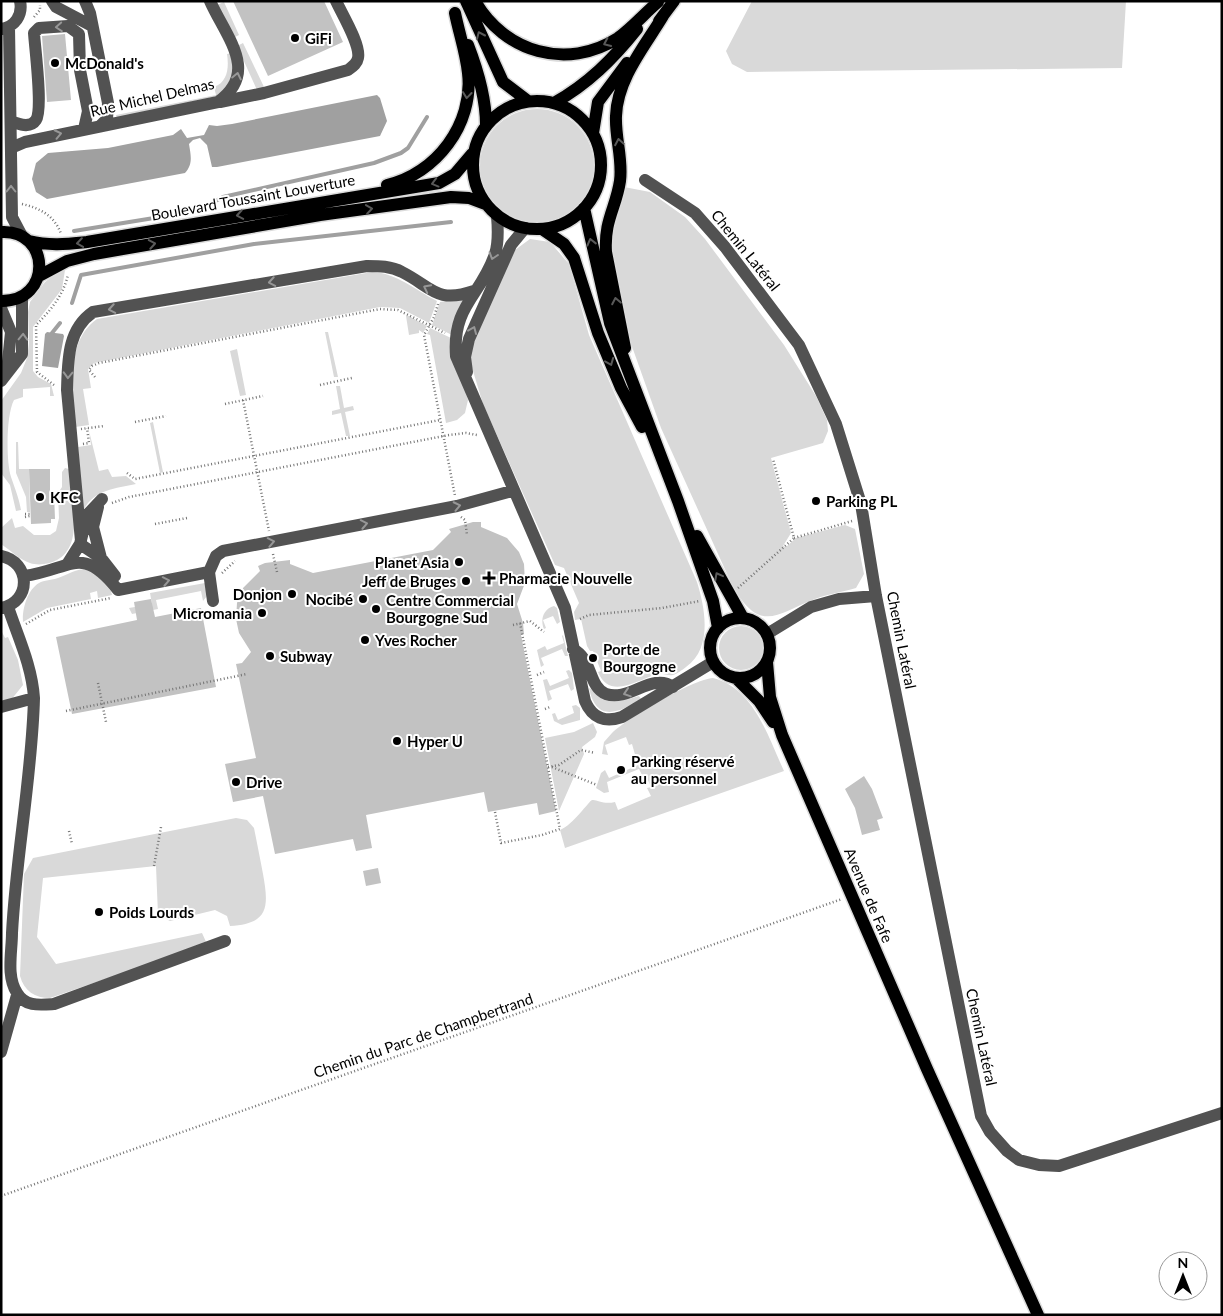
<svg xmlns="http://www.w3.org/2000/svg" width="1223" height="1316" font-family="Lato,sans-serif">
  <rect width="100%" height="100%" fill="#fff"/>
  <path fill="#d9d9d9" d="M752 1H1126L1122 68 747 72 732 64 726 51Z
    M224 2 239 35 233 38 217 5Z
    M243 43 264 87 257 90 237 46Z
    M232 53 236 69 222 95 117 118 116 115 216 95 214 87C228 82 229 67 227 54Z
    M480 166a57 57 0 1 1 114 0a57 57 0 1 1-114 0Z
    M624 187 650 192 685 217 705 239 784 345 816 396 827 420 828 431 823 443 771 458 791 533 783 546 786 547 796 538 845 525 855 529 864 574 856 588C842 592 828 594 815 599 776 614 761 634 733 587L661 428 624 324 615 281 610 235Z
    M530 239 550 242 569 264 589 335 697 582C705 608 713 648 686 667 682 670 677 674 673 675 668 676 663 673 658 674 638 679 610 701 598 672L601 671 593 651H590L587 646 581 619 575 620 574 612 579 603 564 568 555 565 483 404 470 361 473 337 515 250Z
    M65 270 62 289 33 327V371L38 377 51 384 54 396H50V387L23 389V397L14 400C6 415 6 461 11 477 15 489 19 498 21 510L16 511 10 485 1 473V401L21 373 27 358 29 343 28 312 30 302 45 282 54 275Z
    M372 272C397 273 415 290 437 301L429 323 400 308 380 307 94 363 88 369 91 388 83 389 89 425 75 427C73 393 64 342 97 319Z
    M464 298 452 335 432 325 440 302Z
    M406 316H409L427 326 423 333 419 330V333L409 335Z
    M430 328 451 338 468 400 465 413 457 420 446 423 430 335 427 334Z
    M325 332H328L338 377H334Z
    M237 349 246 395 240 396 230 351Z
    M336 386H340L344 408 353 406 354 410 345 412 350 436H346L341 413 332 415V411L340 409Z
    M153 422 163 472 160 473 150 423Z
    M89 431 99 471 108 469 112 477 126 476 136 484C116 488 93 490 83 511L78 447 91 445Z
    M16 442H18L19 469H29L30 512H27L26 497 16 473Z
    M65 468 69 469C71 496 85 545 57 560 50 564 38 566 30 563 20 560 10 550 1 544V528L12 518 15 528 23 526 34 535H50L56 531 59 518 58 493 62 487V472Z
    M88 569 92 570 111 591 112 595 98 598 97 591 90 593 91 599 47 608 23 622C22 610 27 590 39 583 44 580 52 580 58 578 69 574 75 569 88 569Z
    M205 583 207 596 203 601 201 591 156 600 158 609 132 614 129 608 152 604 150 593Z
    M554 606 557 608 560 622 557 624 553 616 543 620 546 628 544 629C540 620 543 609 554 606Z
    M719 648a22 22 0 1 1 44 0a22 22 0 1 1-44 0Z
    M1 630 5 638 8 637 18 660 23 685 11 700 1 702Z
    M563 635 568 656H565L562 649 541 658 544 665 541 667 537 650 545 646 547 650 564 643 562 636Z
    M569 670 572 673 574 689 571 691 568 684 549 691 552 699 548 701 543 680 547 679 550 686 569 678 566 671Z
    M713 678C754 688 768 737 784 771L565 848 560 830C573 825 589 801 592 800 597 799 603 805 615 802L618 810 651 796 647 788 651 787 646 776 643 777 639 769 607 782 609 792 604 793 596 788 601 773 605 770 609 778 638 765 632 744 629 745 626 737 605 745 608 755 602 754 604 742 612 733C629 717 691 680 713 678Z
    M589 688C612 700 612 705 639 696L641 699C619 713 596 723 589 688Z
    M576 705 580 708V720L562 725 554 721 552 714 555 713 558 720 574 713 572 706Z
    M593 723 597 732 595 737 582 747 584 754 559 811 545 738 574 732Z
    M236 818 247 820 254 828C257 843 260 858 263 874 269 907 269 924 230 926L227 916 215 910 170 921 158 915 156 866 43 878 37 937 56 964 202 933 207 944 50 998C35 998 24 991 20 976L24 874 33 858Z"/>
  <path fill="#a0a0a0" d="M377 95 380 98 387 121 380 136 217 167H212L207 145 200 138 193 140 189 144C191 156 193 164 185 173L47 199 36 192 32 179 36 163 48 153 108 148 173 135 181 129 187 138 204 135 209 125 217 126 232 124Z
    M47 332 63 334 64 336 58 368 42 366 45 334Z"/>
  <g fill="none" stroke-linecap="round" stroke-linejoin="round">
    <path stroke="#a0a0a0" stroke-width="4" d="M74 231 197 211 223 197 374 163 401 153 408 148 427 117
      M72 303 81 275 254 244 451 222
      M52 333 60 323"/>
  </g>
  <path fill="#c2c2c2" d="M233 1H324L343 42 268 76Z
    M65 34 71 100 47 102 42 36Z
    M29 469H50V493H54L55 519H51V523L31 524Z
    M473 522H481V527L507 538 519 552 524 564 525 583 517 604 523 623 524 634 521 635 556 811 539 815 537 803 488 812 484 792 366 815 372 848 356 851 353 839 275 854 263 796 233 802 225 764 256 758 236 664 242 663 251 652 239 633 236 619 237 603 243 588 260 571 258 566 265 563 290 560V564L313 573 433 550 451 532 449 529Z
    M151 599 155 617 201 608 216 687 72 714 56 637 137 620 134 602Z
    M864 776 872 789 883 818 877 820 880 830 862 835 855 808 845 789Z
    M378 868 381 883 366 886 363 871Z"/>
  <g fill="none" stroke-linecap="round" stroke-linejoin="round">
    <g stroke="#dbdbdb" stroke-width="15">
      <path id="major" d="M466 1 503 82 528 101
        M475 1C504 52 567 71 618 38 632 28 645 13 658 2
        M659 21 674 1
        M468 45C478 71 486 97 486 125
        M473 165a64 64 0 1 1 128 0a64 64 0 1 1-128 0Z
        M554 103C588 84 613 59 637 29
        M593 133 598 102 627 63
        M387 185C436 174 474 124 468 73 466 53 459 33 455 13
        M584 208 610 323 678 501 713 601 718 628
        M542 229 564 244 574 258 598 333 621 388 642 427
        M1 232C51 229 53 302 1 301
        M29 241C49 246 67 244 87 242L439 183 455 174 472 154
        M39 276 67 261 94 254 320 215 451 197 469 198 485 204
        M625 348 606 252C604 220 616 208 620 181 623 159 615 138 616 116 617 79 645 46 663 16
        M697 536 743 618
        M710 648a30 30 0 1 1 60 0a30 30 0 1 1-60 0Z
        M767 662 770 697 782 735 927 1069 1038 1315
        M736 678 759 701 773 722"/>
    </g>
    <path stroke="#747474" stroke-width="2.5" stroke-dasharray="1 2.5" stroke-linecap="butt" d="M34 17 40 10V5
      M22 204C40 208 55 216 61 234
      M438 304 434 317 424 335 455 496
      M95 377 89 370 92 366 99 363 380 309 398 310 445 333
      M54 385 37 372 36 325C50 311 63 296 68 275
      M320 385 352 378
      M243 400 269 531
      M225 404 263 396
      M135 422 166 416
      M81 429 104 426
      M83 444 89 443 87 428
      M127 473 135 479 440 420
      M112 503 129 497 449 435 466 433 477 435
      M25 514H30
      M25 517 30 516
      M461 517 465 520 467 535
      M155 524 187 518
      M794 538 852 521
      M273 554 277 572
      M222 573 235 561
      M738 588 794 538 773 459
      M580 619 589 615 662 608 700 601
      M26 624 50 610 111 598
      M513 625 530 621 544 632
      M537 675 544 672
      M98 683 106 722
      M545 709 550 707
      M66 711 247 674
      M548 767 559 765 581 750 595 753
      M552 767 597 785
      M495 812 501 843 542 835 560 829 520 623
      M69 831 72 844
      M154 866 161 827
      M1 1196 842 899"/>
    <path stroke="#525252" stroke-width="12" d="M52 1 56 7 92 26
      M85 1 90 13 108 103 107 119 101 125
      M9 27 12 217 22 236
      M1 29C15 27 23 15 20 1
      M220 102 264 93 348 70C352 67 357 64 358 58 361 45 342 14 336 1
      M11 121C18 124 30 129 36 120 43 109 35 49 34 33L39 28 68 26 79 34 80 70 88 111 84 129
      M11 148 25 142 218 102C260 72 226 37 210 1
      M645 180 695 213 725 247 799 345 836 424 861 504 876 596 981 1116 990 1132 1007 1151 1019 1160 1039 1165 1059 1166 1222 1113
      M497 216C498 228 499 242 495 254 481 296 452 305 456 356L565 608 585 701C592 718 605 723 622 717L713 662
      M1 308 11 332 7 371
      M467 372 465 357 469 339 511 245 525 228
      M1 381 22 354V297
      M98 507 93 527 101 558
      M81 541 67 390C68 361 67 330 93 312L367 266C379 266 391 266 402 272 432 287 436 304 474 291
      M80 544 101 558 115 576
      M1 556C31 562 32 602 1 608
      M68 563 80 544 87 515 102 499
      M209 572 213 601
      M24 576C71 570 81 543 118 590
      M118 590 209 572 216 556 223 551 457 506 512 491
      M8 607C18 637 32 666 34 698 32 777 16 855 12 933 12 952 6 976 17 993 25 1007 40 1005 54 1004L225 941
      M767 634 811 607 839 599 876 596
      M573 649C593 659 588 687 606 694 629 702 652 672 673 687
      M1 707 34 698
      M1 1052 17 995"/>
    <use href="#major" stroke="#000" stroke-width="12"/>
  </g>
  <defs><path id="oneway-chevron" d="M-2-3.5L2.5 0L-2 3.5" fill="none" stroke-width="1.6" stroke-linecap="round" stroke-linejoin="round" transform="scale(1.25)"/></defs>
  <g stroke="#979797">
    <use href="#oneway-chevron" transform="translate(59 27) rotate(176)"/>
    <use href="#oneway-chevron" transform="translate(237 76) rotate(-78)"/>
    <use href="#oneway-chevron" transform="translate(58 134) rotate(-12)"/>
    <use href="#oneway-chevron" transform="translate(11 189) rotate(-90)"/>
    <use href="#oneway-chevron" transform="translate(493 256) rotate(108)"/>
    <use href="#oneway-chevron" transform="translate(272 282) rotate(170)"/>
    <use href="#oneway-chevron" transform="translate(427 288) rotate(-153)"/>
    <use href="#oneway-chevron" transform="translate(112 309) rotate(170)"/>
    <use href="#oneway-chevron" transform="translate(473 330) rotate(-67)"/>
    <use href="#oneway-chevron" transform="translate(23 337) rotate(-88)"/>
    <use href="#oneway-chevron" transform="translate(68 375) rotate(92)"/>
    <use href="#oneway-chevron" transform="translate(457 506) rotate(-12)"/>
    <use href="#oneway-chevron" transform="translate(364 524) rotate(-11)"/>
    <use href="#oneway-chevron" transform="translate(271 542) rotate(-11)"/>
    <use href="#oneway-chevron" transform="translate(166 581) rotate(-11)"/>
    <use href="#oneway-chevron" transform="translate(627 693) rotate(162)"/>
  </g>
  <g stroke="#595959">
    <use href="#oneway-chevron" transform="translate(480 35) rotate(-114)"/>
    <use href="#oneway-chevron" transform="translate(607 43) rotate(155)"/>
    <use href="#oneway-chevron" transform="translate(467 95) rotate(96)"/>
    <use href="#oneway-chevron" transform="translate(619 142) rotate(-100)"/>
    <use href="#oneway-chevron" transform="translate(435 183) rotate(165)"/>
    <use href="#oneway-chevron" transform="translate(369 209) rotate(-8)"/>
    <use href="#oneway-chevron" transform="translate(240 215) rotate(170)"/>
    <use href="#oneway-chevron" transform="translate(591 242) rotate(-104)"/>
    <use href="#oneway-chevron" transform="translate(80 243) rotate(172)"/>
    <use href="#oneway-chevron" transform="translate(152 244) rotate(-10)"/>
    <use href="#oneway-chevron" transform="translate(616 301) rotate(-101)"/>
    <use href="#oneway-chevron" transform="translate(610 362) rotate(68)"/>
    <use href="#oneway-chevron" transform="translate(718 576) rotate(-118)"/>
  </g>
  <g fill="#000" stroke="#fff" stroke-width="2">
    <circle cx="295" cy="38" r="5"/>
    <circle cx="55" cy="63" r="5"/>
    <circle cx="40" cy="497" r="5"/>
    <circle cx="816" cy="501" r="5"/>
    <circle cx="459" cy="562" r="5"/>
    <path d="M486.5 570.5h5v5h5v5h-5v5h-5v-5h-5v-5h5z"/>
    <circle cx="466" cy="581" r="5"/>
    <circle cx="292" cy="594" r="5"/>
    <circle cx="363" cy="599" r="5"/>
    <circle cx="376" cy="609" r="5"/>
    <circle cx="262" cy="613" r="5"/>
    <circle cx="365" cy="640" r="5"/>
    <circle cx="270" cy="656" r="5"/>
    <circle cx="593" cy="658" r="5"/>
    <circle cx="397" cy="741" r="5"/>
    <circle cx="621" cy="770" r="5"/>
    <circle cx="236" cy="782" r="5"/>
    <circle cx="99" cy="912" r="5"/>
  </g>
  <g text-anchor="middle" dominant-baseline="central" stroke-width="4" stroke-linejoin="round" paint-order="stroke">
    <g font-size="15" font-weight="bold" fill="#000" stroke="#fff" text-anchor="start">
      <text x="305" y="38">GiFi</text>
      <text x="65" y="63">McDonald's</text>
      <text x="50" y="497">KFC</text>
      <text x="826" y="501">Parking PL</text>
      <text x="449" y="562" text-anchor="end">Planet Asia</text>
      <text x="499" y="578">Pharmacie Nouvelle</text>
      <text x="456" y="581" text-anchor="end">Jeff de Bruges</text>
      <text x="282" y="594" text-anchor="end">Donjon</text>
      <text x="353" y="599" text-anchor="end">Nocibé</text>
      <text x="386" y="600">Centre Commercial<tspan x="386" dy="17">Bourgogne Sud</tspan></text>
      <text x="252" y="613" text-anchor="end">Micromania</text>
      <text x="375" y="640">Yves Rocher</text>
      <text x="603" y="649">Porte de<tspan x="603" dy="17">Bourgogne</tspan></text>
      <text x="280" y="656">Subway</text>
      <text x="407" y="741">Hyper U</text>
      <text x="631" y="761">Parking réservé<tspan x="631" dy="17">au personnel</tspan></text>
      <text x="246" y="782">Drive</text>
      <text x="109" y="912">Poids Lourds</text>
    </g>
    <g font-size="15" fill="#000" stroke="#fff">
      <text transform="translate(152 97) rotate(-13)">Rue Michel Delmas</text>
      <text transform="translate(253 197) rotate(-10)">Boulevard Toussaint Louverture</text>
      <text transform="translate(746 250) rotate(51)">Chemin Latéral</text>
      <text transform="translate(902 640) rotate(79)">Chemin Latéral</text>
      <text transform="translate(869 895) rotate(67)">Avenue de Fafe</text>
      <text transform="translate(423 1035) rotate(-19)">Chemin du Parc de Champbertrand</text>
      <text transform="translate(982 1037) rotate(78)">Chemin Latéral</text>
    </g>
  </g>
  <rect width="1223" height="1316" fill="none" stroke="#000000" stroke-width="5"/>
  <g transform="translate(1183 1276)"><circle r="24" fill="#ffffff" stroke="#999999"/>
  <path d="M0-4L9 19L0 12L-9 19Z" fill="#000000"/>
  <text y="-8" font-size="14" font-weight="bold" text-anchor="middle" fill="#000000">N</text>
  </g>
</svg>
